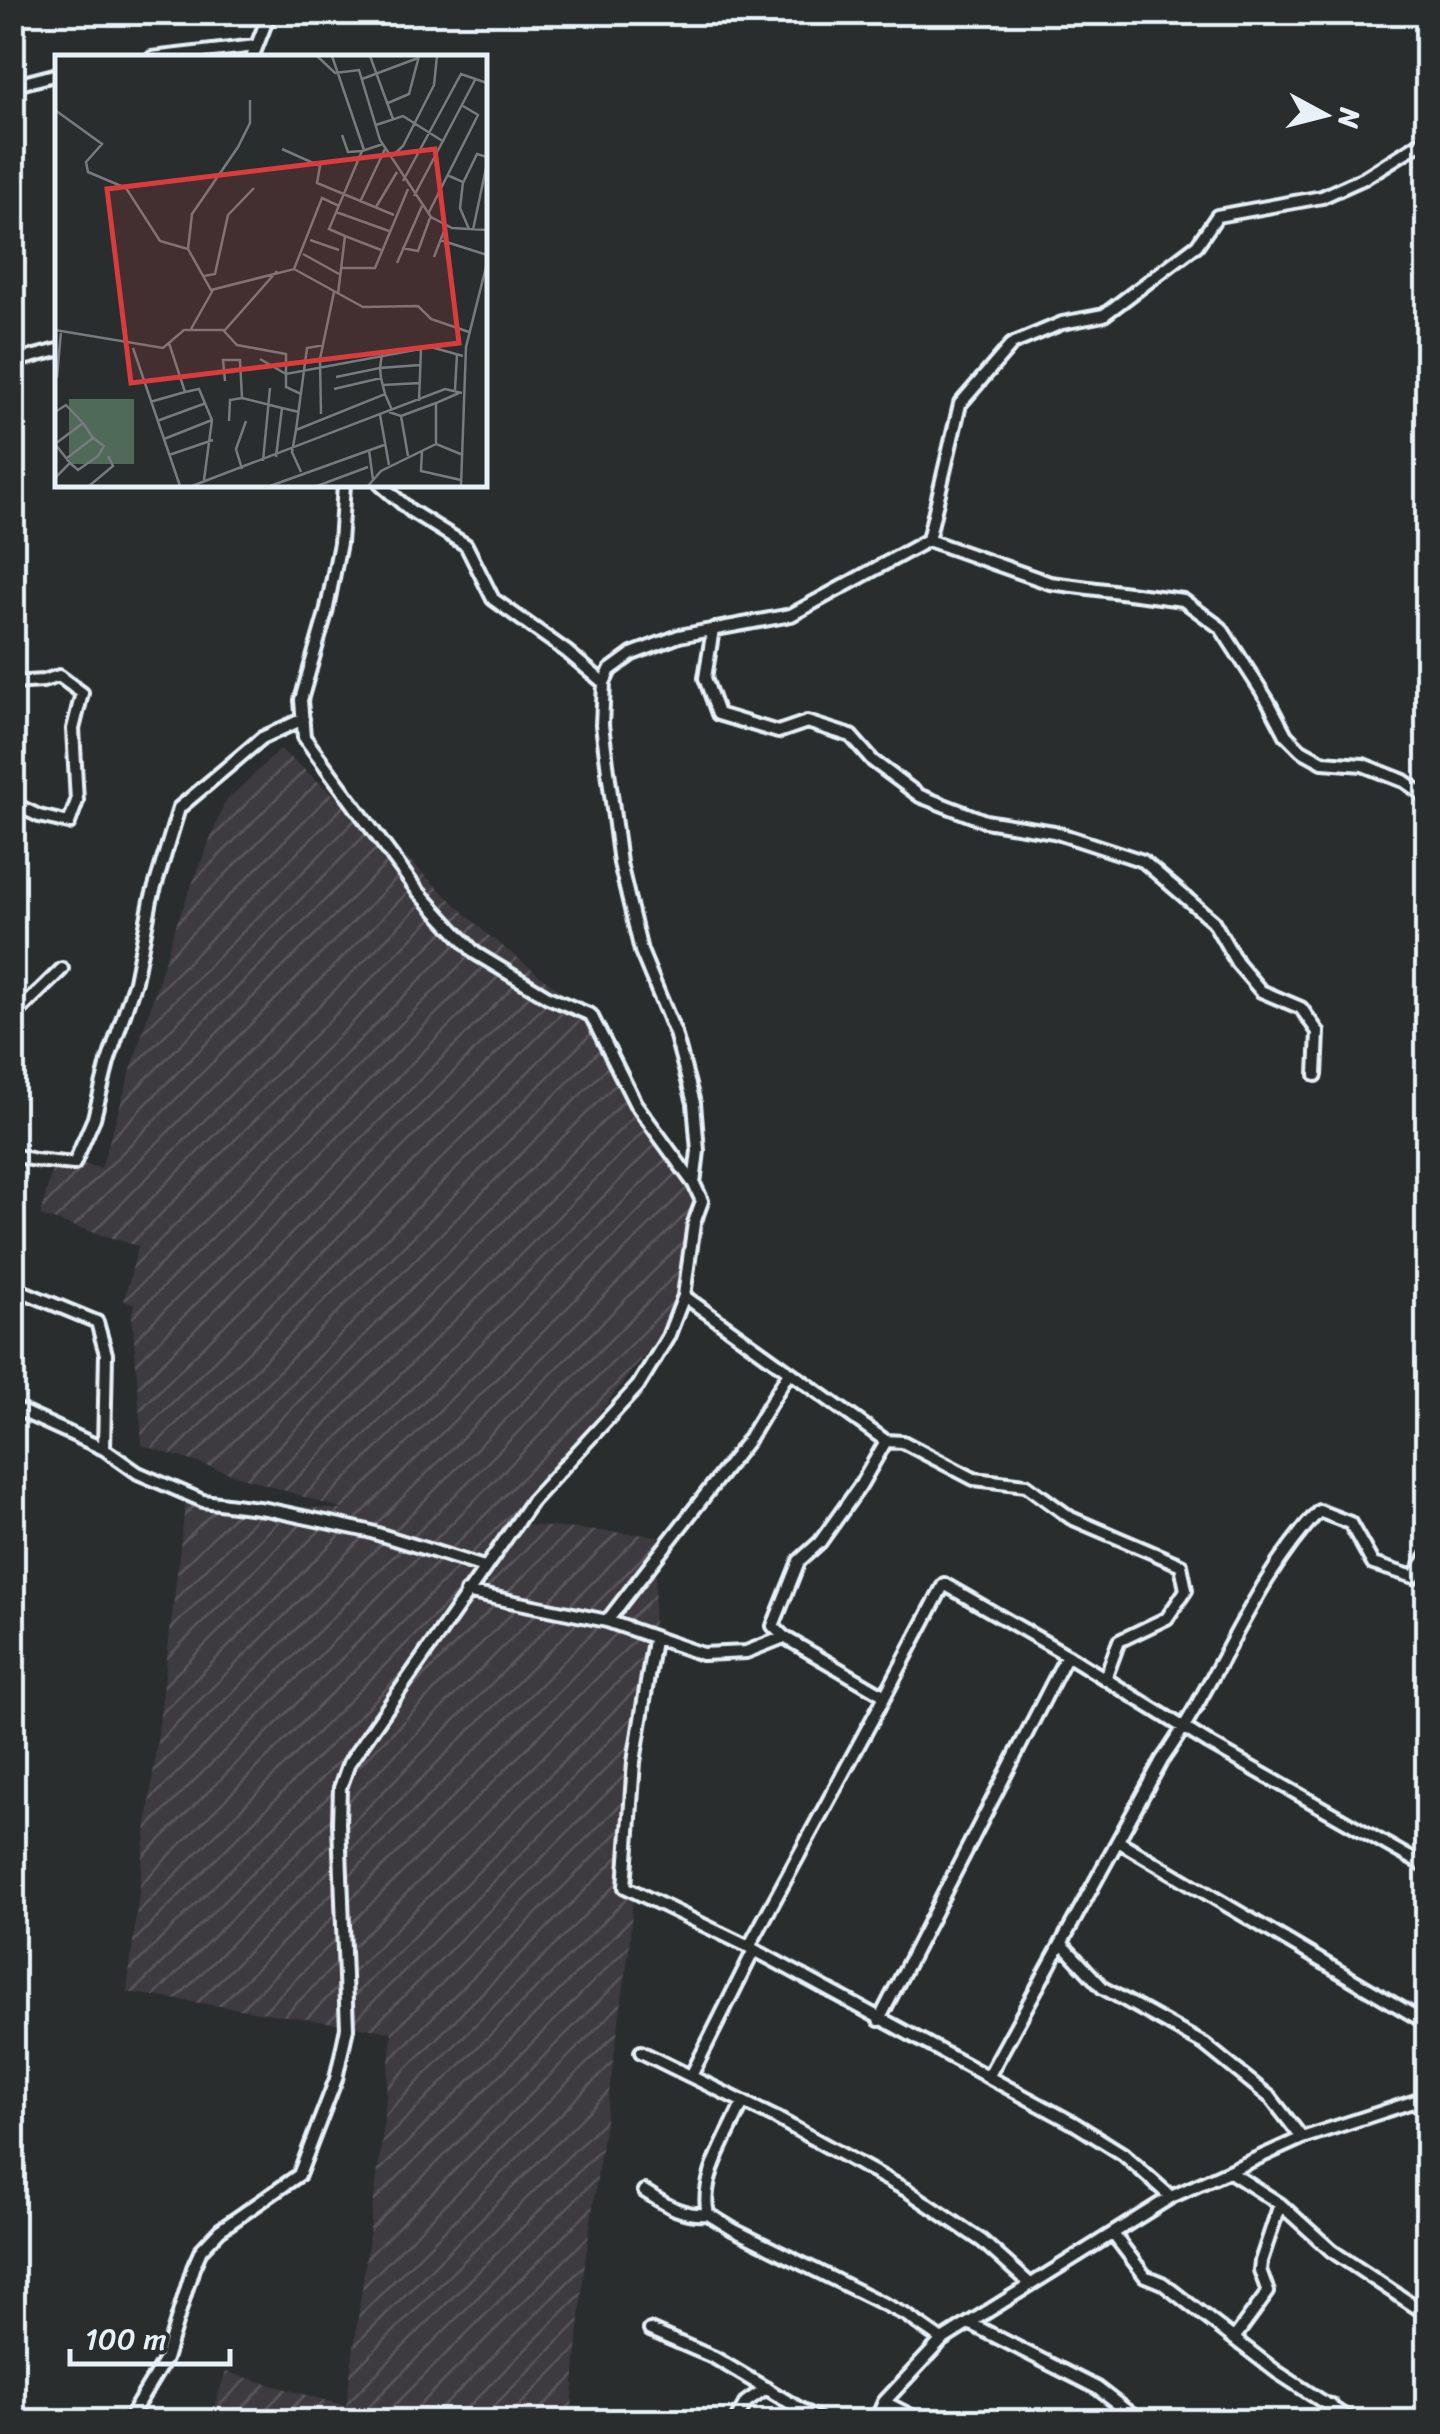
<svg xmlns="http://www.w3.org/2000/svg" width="1440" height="2434" font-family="Sriracha,sans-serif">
  <defs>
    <pattern id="industrial-furrows" width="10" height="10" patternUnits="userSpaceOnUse" patternTransform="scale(2.5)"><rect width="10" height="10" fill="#3d3a3f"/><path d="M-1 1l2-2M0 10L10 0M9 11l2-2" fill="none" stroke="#59575c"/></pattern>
  </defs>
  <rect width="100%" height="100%" fill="#2a2d2e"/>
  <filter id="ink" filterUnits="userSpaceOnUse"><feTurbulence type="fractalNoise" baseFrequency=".01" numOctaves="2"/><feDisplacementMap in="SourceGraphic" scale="20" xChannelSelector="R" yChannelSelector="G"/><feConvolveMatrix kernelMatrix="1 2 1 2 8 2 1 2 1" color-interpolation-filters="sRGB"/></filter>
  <g filter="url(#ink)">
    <path fill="url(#industrial-furrows)" d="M280 749 394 846 487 934 589 1014 624 1094 702 1190 706 1218 692 1292 515 1524 659 1536 629 1950 584 2270 571 2421H209L226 2372 346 2406 382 2140 392 2032 127 1992 186 1498 345 1510 142 1445 132 1312 134 1304 124 1300 138 1246 40 1216 55 1159 101 1168 174 930 225 802Z"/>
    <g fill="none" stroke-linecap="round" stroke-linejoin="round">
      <g stroke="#e8f1f8" stroke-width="18">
        <path id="minor" d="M152 58 256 46
          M252 58 270 12
          M12 86 58 74
          M12 362 58 350
          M344 485 340 543 326 613 301 700 304 737 416 889 475 953 548 997 591 1015 635 1103 694 1184
          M381 485 411 511 466 545 493 599 566 651 604 683
          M928 540 1050 583 1183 600 1221 628 1268 701 1286 735 1301 750 1323 762 1363 765 1404 781 1428 798
          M713 629 705 678 718 714 778 732 807 722 851 736 873 761 920 796 985 821 1054 832 1143 861 1213 921 1237 963 1261 991 1301 1008 1318 1032 1316 1075
          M12 683 43 681 59 676 82 693 73 729 77 801 69 823 39 816 12 803
          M12 1018 62 969
          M12 1155 35 1160 74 1164 94 1118 108 1062 135 981 151 900 179 808 262 738 303 719
          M12 1287 97 1322 106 1354 104 1449
          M684 1296 886 1441 903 1442 974 1479 1026 1485 1071 1518 1181 1565 1186 1590 1167 1618 1119 1641 1105 1679
          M12 1407 104 1449 138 1473 203 1501 266 1509 368 1531 484 1567
          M466 1592 607 1621 702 1654 746 1652 784 1637 885 1696 749 1947
          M607 1621 748 1440 789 1372
          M784 1637 773 1626 799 1561 820 1542 860 1486 886 1441
          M654 1640 634 1762 625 1887 749 1947 1075 2124 1123 2154 1171 2197
          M885 1696 944 1584 1067 1655 1210 1744 1428 1868
          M1118 1841 1428 2024
          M1062 1944 1103 1988 1204 2044 1271 2098 1302 2138
          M879 2020 1067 1655
          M641 2052 776 2118 908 2191 982 2241 1029 2283
          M691 2076 754 1950
          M988 2077 1162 1760C1219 1680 1252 1582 1319 1511L1350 1523 1373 1564 1414 1577 1428 1555
          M743 2102C729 2135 699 2179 708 2214L734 2230 906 2315 942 2340
          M1417 2103 1428 2120
          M1230 2172 1280 2204 1332 2251 1428 2315
          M644 2191C666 2205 681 2216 708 2214
          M1113 2234 1145 2276 1162 2283 1277 2372 1354 2422
          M969 2323 1097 2388 1141 2422
          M650 2330 715 2358 822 2422
          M1235 2337 1268 2292 1260 2270 1261 2261 1280 2204
          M884 2402 923 2422
          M127 2422 165 2359 193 2268 201 2250 220 2230 299 2175 336 2079 347 2028 339 1823 340 1788 349 1763 532 1501 638 1386 668 1337 684 1296 694 1223 702 1201 694 1184 698 1151 694 1103 675 1033 641 951 620 863 602 725 604 683 610 670 632 654 679 636 791 615 928 540 960 404 1012 344 1062 323 1104 315 1197 245 1217 216 1322 197 1364 178 1428 138
          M735 2422 746 2402 766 2388
          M875 2422 884 2402 942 2340 1171 2197 1302 2138 1428 2097
          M1317 2422 1331 2405"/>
      </g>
      <use href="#minor" stroke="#2a2d2e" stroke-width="10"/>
    </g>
  </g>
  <g transform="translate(55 55)">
    <rect width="432" height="432" fill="#2a2d2e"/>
    <path d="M14 344H79V409H14Z" fill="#506a58"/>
    <path fill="none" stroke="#767b7f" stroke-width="2.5" d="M262 1 280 18 304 15 325 85 376 162 397 173 432 175M277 1 309 95M315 1 338 64M307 24 363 3M333 48 354 39 364 1M0 55 47 89 31 107 33 117 71 133 105 186 133 194 156 235 239 214 308 252 363 251 376 264 414 277M321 70 348 61 389 87M287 80 293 97 307 96M227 94 265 111 262 128 339 160M336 102 348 91 379 30 382 1M392 120 408 127 405 153 414 174M348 126 406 19 432 28M408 128 422 99 432 102M359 141 420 25M305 147 330 94M321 152 342 117M281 157 334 176M373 159 423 60 408 51M418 175 432 108M290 181 274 174 307 96 328 89M255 185 284 195M385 185 432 200M347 193 363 196 375 163M133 194 137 159 183 92 195 68V45M248 199 284 219M379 202 391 171M342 208 367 151M286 213H320L353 134M239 214 267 143 284 151M149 221 160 219 173 160 199 133M283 239 290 181 326 195M136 274 158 235M0 275 108 293 129 275H170L222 216M168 275 182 290 231 299V332L246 339M114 288 130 337 144 334 157 365 149 425M269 290 252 293 241 375 330 339 337 355M78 293 125 431M205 304 231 319 376 292 408 301M281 322 325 313 327 299M2 323 6 276M326 323 325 313 365 310M170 326 168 305H185L187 343 227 353M328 330 365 328M279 334 326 323 330 339M400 335 402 299M404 338 381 348V389L408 400M364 346 366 294M95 347 130 337M0 357 11 350 28 368 0 389 15 408 0 423M334 357 346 361 353 401M266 359 265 304 279 237M325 360 334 410M346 361 381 348M102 366 151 348M174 366 175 345 187 343M241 375 237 397 246 417M109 384 157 365M314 395 318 425M367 395 366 416 406 425M114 400 158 385M221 402 227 353 244 357M12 403 38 383 28 368M208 406 215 333M15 408 23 415 43 401 49 391 38 383M187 414 181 394 191 366M34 431 58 411 53 401M137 431 390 334 407 338M215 431 329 390M262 431 313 412M313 431 326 416 381 389M406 431 411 292 432 208"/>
    <path fill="#d83c3d" fill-opacity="0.15" stroke="#d83c3d" stroke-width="5" d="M380 94 404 288 76 328 52 134Z"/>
    <rect width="432" height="432" fill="none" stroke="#e8f1f8" stroke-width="5"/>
  </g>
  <rect width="1440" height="2434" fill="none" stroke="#2a2d2e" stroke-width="50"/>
  <rect x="25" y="25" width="1390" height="2384" fill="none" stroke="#e8f1f8" stroke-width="4" filter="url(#ink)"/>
  <g transform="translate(1325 115) rotate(97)" stroke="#2a2d2e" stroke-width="8" paint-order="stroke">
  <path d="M0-8L18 38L0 25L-18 38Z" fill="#e8f1f8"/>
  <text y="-15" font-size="28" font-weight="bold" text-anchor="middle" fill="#e8f1f8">N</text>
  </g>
  <path d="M70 2349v15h160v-15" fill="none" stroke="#e8f1f8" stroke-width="5"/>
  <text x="85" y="2349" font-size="30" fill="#e8f1f8" stroke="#2a2d2e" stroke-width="8" paint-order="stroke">100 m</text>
</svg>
